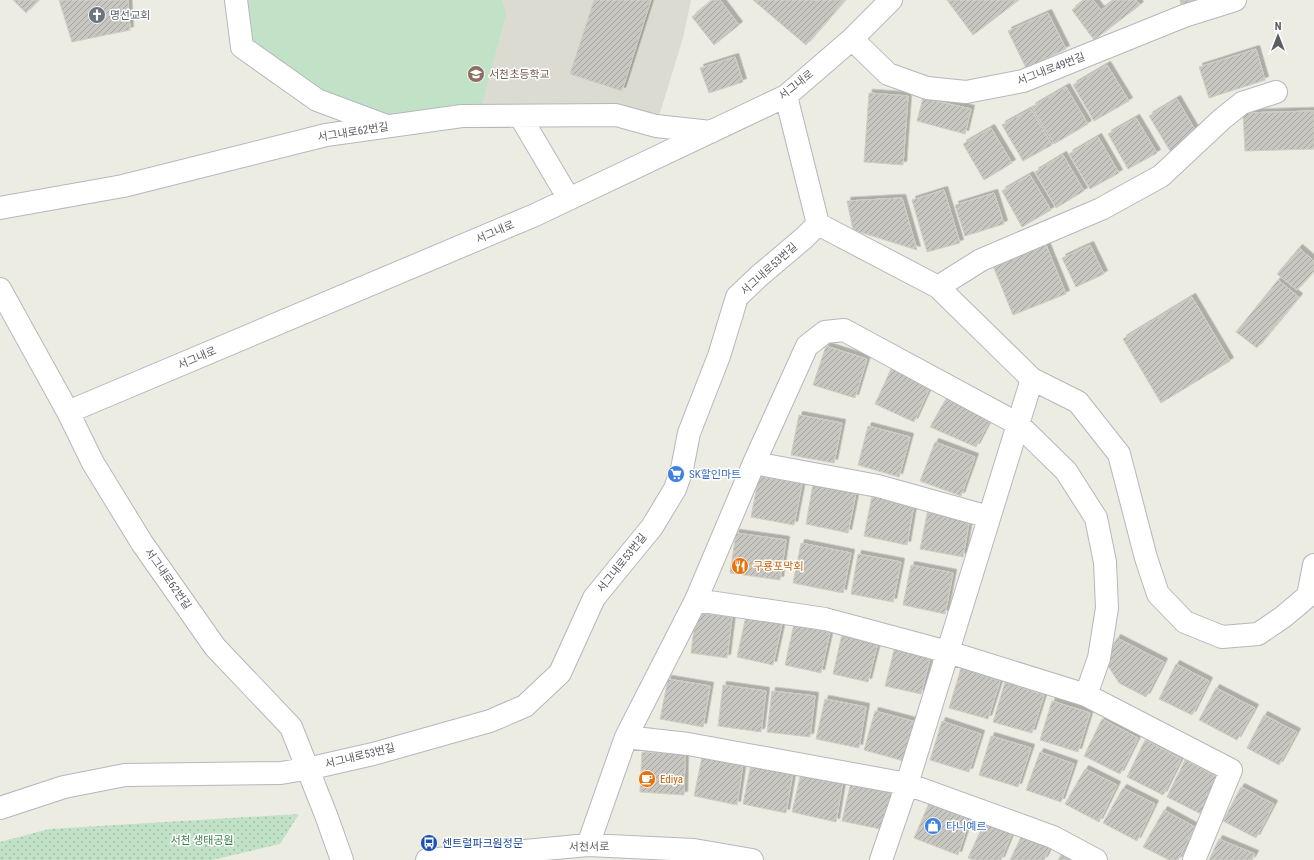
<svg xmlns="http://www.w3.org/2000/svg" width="1314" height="860" font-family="'Roboto Condensed','Noto Sans KR',sans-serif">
  <defs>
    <pattern id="park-dots" width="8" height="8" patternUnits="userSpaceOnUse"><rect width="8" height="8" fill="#c2e2c7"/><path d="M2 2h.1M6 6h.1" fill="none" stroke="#a1baa5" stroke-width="1.8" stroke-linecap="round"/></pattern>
    <pattern id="building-hatch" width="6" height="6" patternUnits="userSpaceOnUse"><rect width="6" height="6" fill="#c8c6c0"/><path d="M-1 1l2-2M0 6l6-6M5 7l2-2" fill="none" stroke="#a5a49f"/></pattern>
    <filter id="shadow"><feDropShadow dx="3.5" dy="-3.5" stdDeviation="0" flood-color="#0004"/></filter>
  </defs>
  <rect width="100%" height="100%" fill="#ecece3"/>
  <path fill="#dcdbd2" d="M236 0H691L683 38 656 126 479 116Z"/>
  <path fill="url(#park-dots)" d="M299 814 280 844 212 860H0V842L49 829Z"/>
  <path fill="#c2e2c7" d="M236 0H502L506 14 479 116 387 126 242 47Z"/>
  <path fill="url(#building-hatch)" stroke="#d0cec2" filter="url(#shadow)" d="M13 0H39L26 13Z
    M59 0H128L130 30 72 42Z
    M594 0H651L622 91 570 74Z
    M713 0H720L739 25 714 45 692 17Z
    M753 0H814L815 1 816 0H845L806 45Z
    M947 0H1019L973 35Z
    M1085 0H1093L1101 10 1115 0H1136L1140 5 1094 40 1072 10Z
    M1180 0H1221L1183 12Z
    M1048 13 1066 49 1026 68 1008 31Z
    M1256 49 1265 80 1209 98 1199 67Z
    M735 57 743 82 709 93 700 68Z
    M1107 65 1129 101 1094 121 1073 85Z
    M1066 87 1088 124 1054 144 1032 107Z
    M869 93 908 96 903 165 864 162Z
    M923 98 971 109 965 134 917 121Z
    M1177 99 1198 135 1170 151 1149 116Z
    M1031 109 1052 145 1023 161 1002 125Z
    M1314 111V149L1245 151 1243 113Z
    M1136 118 1157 153 1128 169 1108 134Z
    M991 128 1012 163 984 180 963 144Z
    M1098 137 1119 173 1090 189 1069 154Z
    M1063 155 1084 191 1056 208 1035 172Z
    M1030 175 1051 210 1022 227 1002 191Z
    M944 190 960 243 927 252 912 200Z
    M994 193 1004 224 965 236 955 205Z
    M902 198 917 250 853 230 847 201Z
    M1046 245 1066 294 1013 315 993 266Z
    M1090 245 1104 274 1076 287 1062 258Z
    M1299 248 1314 261V271L1297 290 1277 274Z
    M1278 280 1299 297 1257 348 1236 332Z
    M1192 297 1230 361 1161 403 1123 339Z
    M826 346 867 359 855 398 813 385Z
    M892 367 931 385 914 422 875 404Z
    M947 397 991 418 976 447 930 427Z
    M799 415 842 423 834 463 791 455Z
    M868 426 910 437 899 477 858 465Z
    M935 442 975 457 961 496 920 481Z
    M759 476 802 484 794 525 751 517Z
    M813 484 856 493 848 533 806 524Z
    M872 496 914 504 907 545 864 536Z
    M928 509 970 517 963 557 920 549Z
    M736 533 786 540 780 580 730 573Z
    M801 543 851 553 843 593 793 583Z
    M858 554 901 562 893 602 851 594Z
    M911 565 953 573 945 614 903 605Z
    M696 612 732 617 727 658 691 653Z
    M746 616 782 624 773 665 737 657Z
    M794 624 830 632 821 673 785 665Z
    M842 634 878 642 868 682 833 674Z
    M1117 638 1164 662 1146 697 1119 683 1105 661Z
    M895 646 931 654 921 694 885 686Z
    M1176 664 1209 681 1192 715 1159 699Z
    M961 668 1000 681 988 719 949 708Z
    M668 679 710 686 703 727 660 719Z
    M1005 682 1044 695 1032 733 993 722Z
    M723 685 766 691 761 732 718 726Z
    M1216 688 1255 708 1237 740 1199 720Z
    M772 691 815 696 810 737 767 732Z
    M825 699 866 707 859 748 816 739Z
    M1052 701 1090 713 1078 752 1040 740Z
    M875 711 916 722 907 762 864 750Z
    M1264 715 1297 732 1279 765 1247 748Z
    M1102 719 1138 738 1120 774 1084 756Z
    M942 721 981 734 969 772 930 760Z
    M991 736 1031 748 1018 787 979 775Z
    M1145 740 1181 759 1163 795 1127 777Z
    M642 752 685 754 684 795 640 792Z
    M1040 752 1074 764 1061 802 1026 790Z
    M702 757 743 764 737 805 694 796Z
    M1185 760 1221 779 1203 815 1167 797Z
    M751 764 793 772 786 813 743 804Z
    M1085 769 1117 785 1099 822 1065 804Z
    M801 773 843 780 836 822 792 812Z
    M851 782 893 790 885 830 842 821Z
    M1241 787 1274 804 1256 838 1223 821Z
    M1123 788 1155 804 1137 841 1103 823Z
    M930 801 970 818 958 855 914 838Z
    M1164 810 1195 827 1178 860H1169L1143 847Z
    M985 821 1012 833 1001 860H974L968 858Z
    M1022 835 1050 847 1044 860H1010Z
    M1219 839 1255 854 1252 860H1209Z
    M1062 853 1075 860H1058Z"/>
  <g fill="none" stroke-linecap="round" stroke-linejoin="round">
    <g stroke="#b6b7bc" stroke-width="24">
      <path id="minor" d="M236 0 242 47 317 100 384 125
        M852 39 888 74 927 88 966 92 1023 81 1184 16 1235 0
        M786 96 818 224 938 287 1032 379 1078 402 1119 454 1146 558 1158 594 1185 622 1222 637 1258 634 1283 617 1308 596 1314 565
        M520 116 569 199
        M0 208 123 186 326 135 462 116 616 115 656 126 711 132
        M938 287 981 260 1101 209 1161 176 1222 119 1242 103 1276 92
        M0 289 68 412 93 463 142 543 215 647 291 727 326 815 342 860
        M68 412 535 215 786 96 852 39 891 0
        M754 463 807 346 825 332 844 330 1018 424 1066 471 1096 518 1105 562 1107 608 1099 658 1086 695 948 652 825 619 696 600 754 463 878 486 989 517
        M696 600 626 737 688 744 907 784 1053 837 1096 860
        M1086 695 1231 770 1194 860
        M0 808 64 787 125 775 281 773 316 767 373 754 490 721 525 706 560 673 594 598 652 527 675 489 682 469 689 433 719 356 737 297 759 276 804 238 818 224
        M588 845 626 737
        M427 860 588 845 694 850 752 860
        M881 860 907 784 1032 379"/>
    </g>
    <use href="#minor" stroke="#fff" stroke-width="22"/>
  </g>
  <defs>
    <g id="church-disc" transform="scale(0.9)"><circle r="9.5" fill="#6b7280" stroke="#fff"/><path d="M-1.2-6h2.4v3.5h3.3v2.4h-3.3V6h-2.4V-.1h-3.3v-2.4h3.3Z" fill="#fff"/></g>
    <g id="school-disc" transform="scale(0.9)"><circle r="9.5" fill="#8d6e63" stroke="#fff"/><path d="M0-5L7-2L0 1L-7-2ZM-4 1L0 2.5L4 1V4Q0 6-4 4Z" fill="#fff"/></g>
    <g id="supermarket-disc" transform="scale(0.9)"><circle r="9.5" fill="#3f7fe0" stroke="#fff"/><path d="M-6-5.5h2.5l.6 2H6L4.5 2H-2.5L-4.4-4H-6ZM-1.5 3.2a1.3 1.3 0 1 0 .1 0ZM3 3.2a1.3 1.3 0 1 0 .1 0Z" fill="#fff"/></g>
    <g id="restaurant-disc" transform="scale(0.9)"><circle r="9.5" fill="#e8710a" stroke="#fff"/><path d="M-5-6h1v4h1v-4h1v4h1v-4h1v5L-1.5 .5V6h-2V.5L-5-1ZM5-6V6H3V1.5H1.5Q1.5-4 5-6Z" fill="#fff"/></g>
    <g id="cafe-disc" transform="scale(0.9)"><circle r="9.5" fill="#e8710a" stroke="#fff"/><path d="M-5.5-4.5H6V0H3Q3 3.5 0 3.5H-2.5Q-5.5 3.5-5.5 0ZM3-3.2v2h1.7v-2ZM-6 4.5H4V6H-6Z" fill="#fff"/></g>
    <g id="shop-disc" transform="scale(0.9)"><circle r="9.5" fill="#3f7fe0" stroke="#fff"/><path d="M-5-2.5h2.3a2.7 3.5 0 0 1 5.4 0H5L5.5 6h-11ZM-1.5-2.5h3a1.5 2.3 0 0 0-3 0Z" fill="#fff"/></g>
    <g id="bus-disc" transform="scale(0.9)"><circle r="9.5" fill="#1a4fb4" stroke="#fff"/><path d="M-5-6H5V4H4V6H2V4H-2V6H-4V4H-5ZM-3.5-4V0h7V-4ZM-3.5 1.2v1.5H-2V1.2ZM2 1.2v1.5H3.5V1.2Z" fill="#fff"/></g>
  </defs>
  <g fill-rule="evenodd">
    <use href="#church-disc" x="97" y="15"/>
    <use href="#school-disc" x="476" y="74"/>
    <use href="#supermarket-disc" x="676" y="474"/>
    <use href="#restaurant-disc" x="740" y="566"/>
    <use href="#cafe-disc" x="647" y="779"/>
    <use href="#shop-disc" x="933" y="826"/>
    <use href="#bus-disc" x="429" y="843"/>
  </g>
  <g text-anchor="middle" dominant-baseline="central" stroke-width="3" stroke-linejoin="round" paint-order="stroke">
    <g font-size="11" fill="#5b616d" stroke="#fff" text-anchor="start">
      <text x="110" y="15">명선교회</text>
    </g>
    <g font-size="11" fill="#5b5d62" stroke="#fff">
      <text transform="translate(1051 69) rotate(-21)">서그내로49번길</text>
      <text transform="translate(796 85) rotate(-38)">서그내로</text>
      <text transform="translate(353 132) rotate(-9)">서그내로62번길</text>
      <text transform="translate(495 232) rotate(-23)">서그내로</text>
      <text transform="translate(769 269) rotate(-42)">서그내로53번길</text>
      <text transform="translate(197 358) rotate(-23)">서그내로</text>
      <text transform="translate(622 563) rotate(-51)">서그내로53번길</text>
      <text transform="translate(168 579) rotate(55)">서그내로62번길</text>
      <text transform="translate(360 756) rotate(-14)">서그내로53번길</text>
      <text transform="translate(589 847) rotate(-1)">서천서로</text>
    </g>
    <g font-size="11" fill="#785e54" stroke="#fff" text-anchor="start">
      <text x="489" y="74">서천초등학교</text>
    </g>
    <g font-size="11" fill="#366cbe" stroke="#fff" text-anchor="start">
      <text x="689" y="474">SK할인마트</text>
      <text x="946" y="826">타니예르</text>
    </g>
    <g font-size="11" fill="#c56008" stroke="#fff" text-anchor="start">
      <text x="753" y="566">구룡포막회</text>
      <text x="660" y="779">Ediya</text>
    </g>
    <g font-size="11" fill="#3d7f4a" stroke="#fff">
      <text x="202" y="840">서천 생태공원</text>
    </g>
    <g font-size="11" fill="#164399" stroke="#fff" text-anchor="start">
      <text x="442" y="843">센트럴파크원정문</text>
    </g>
  </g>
  <g transform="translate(1278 36)" stroke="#ffffff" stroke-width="3" paint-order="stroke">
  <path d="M0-3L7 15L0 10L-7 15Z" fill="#5b5d62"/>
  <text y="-6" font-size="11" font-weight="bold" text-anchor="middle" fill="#5b5d62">N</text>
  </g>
</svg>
